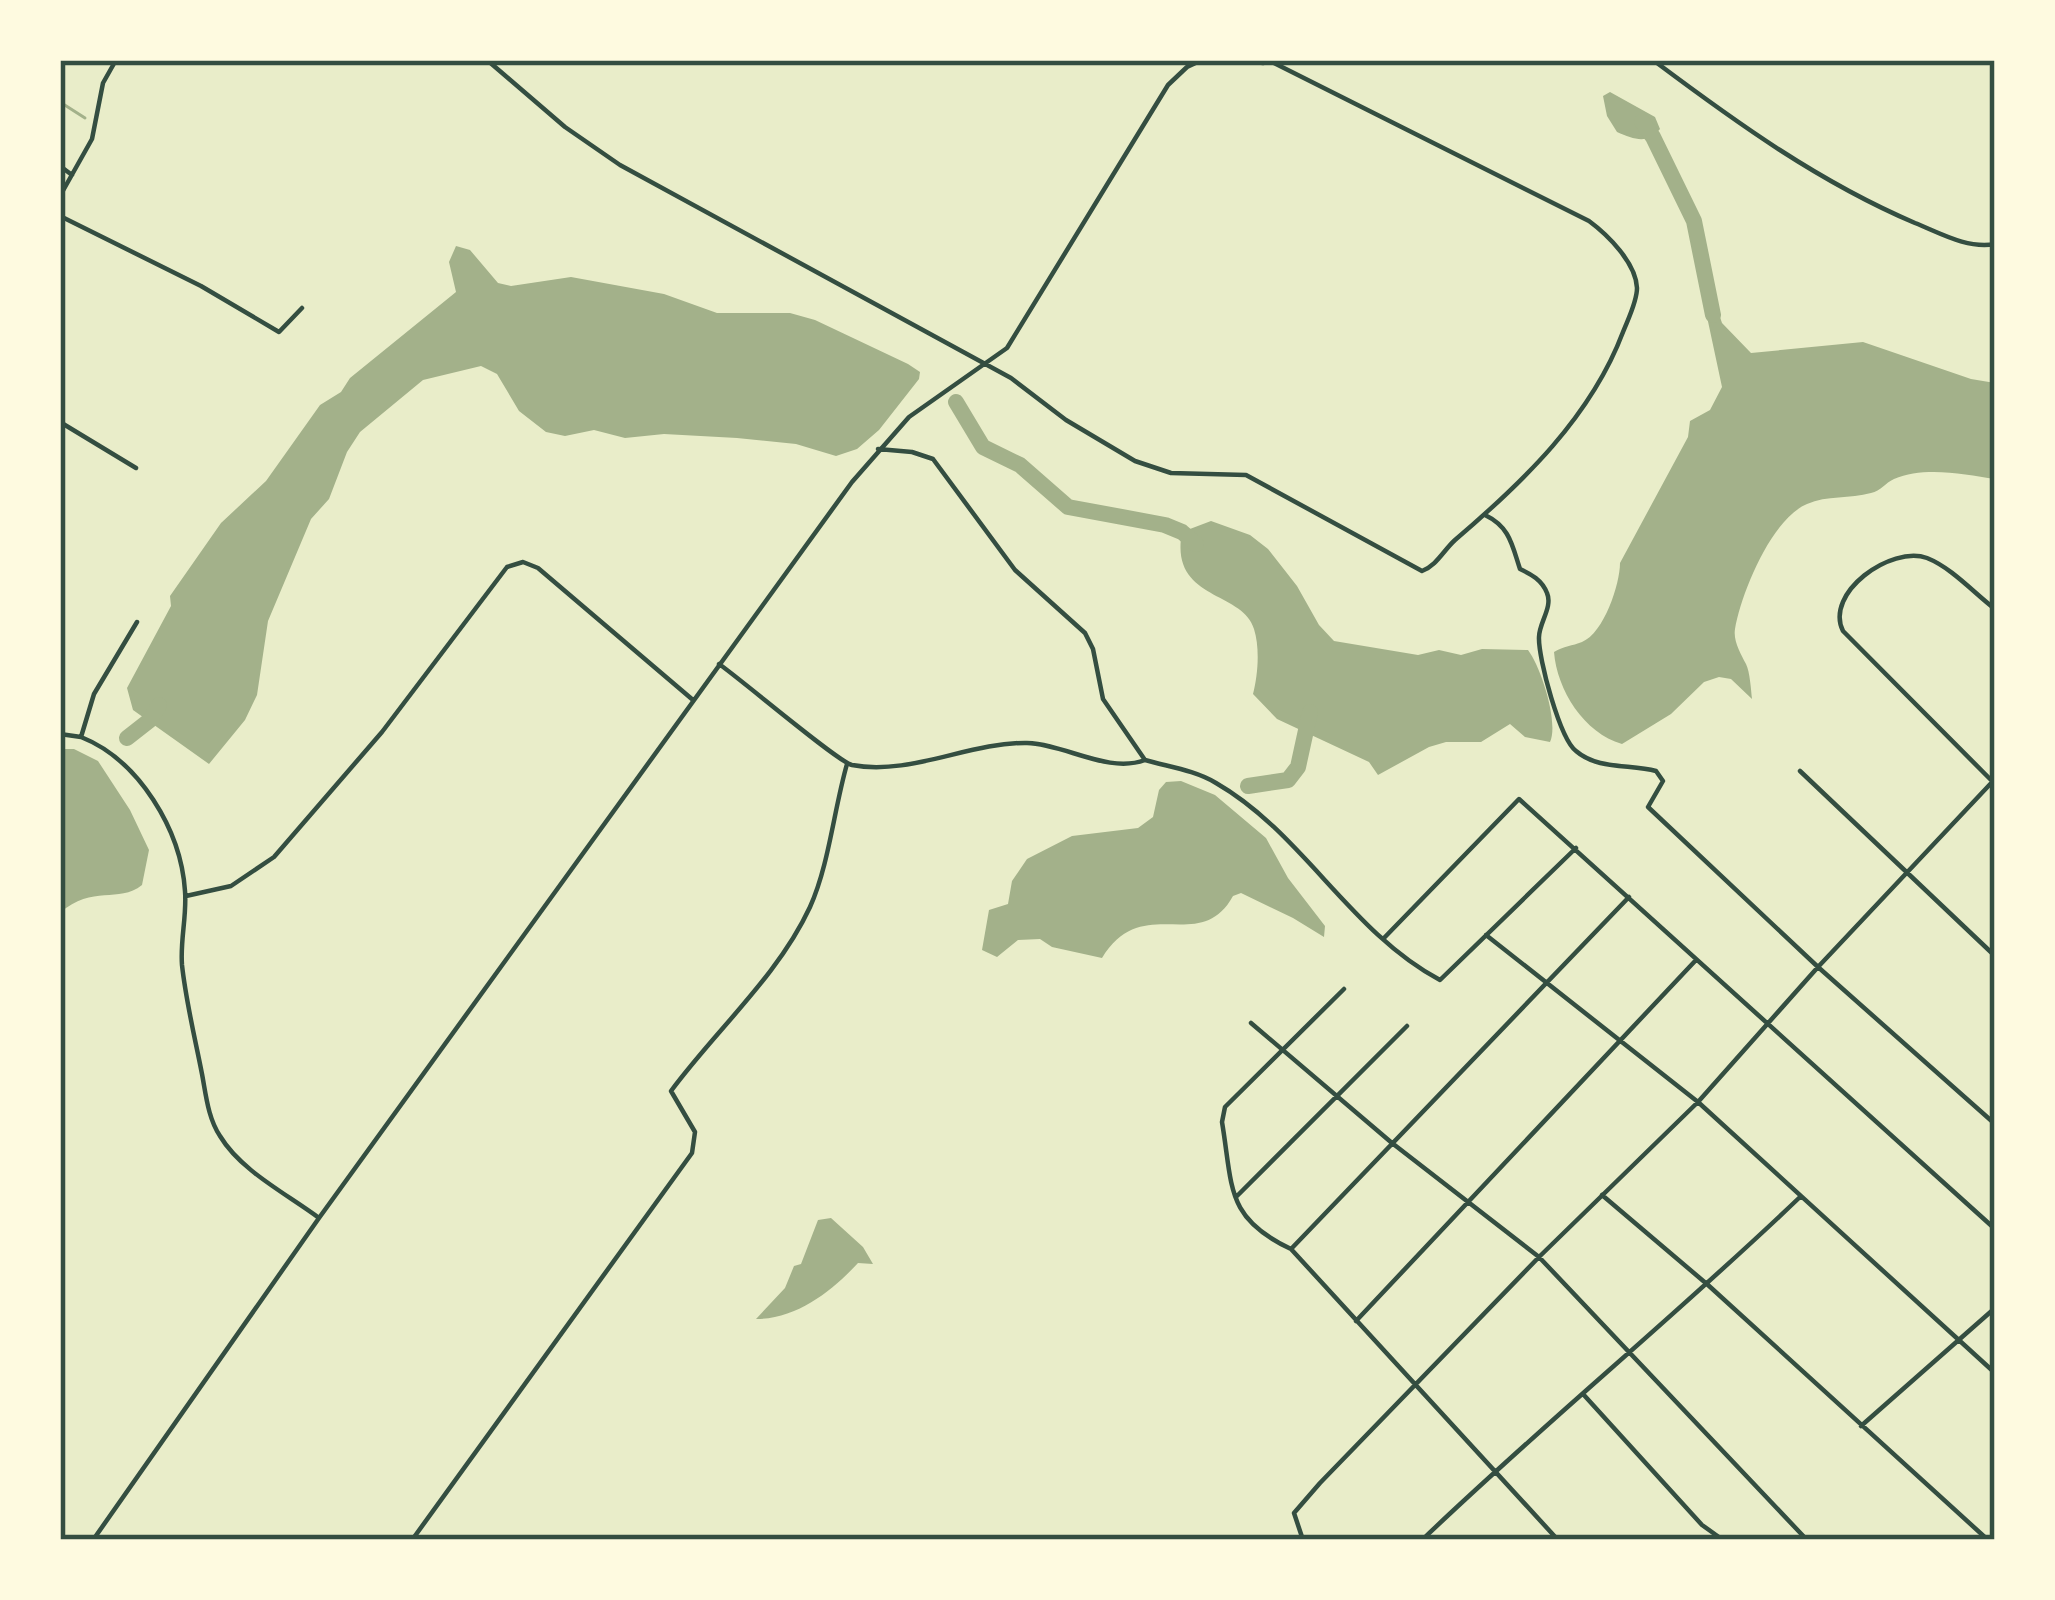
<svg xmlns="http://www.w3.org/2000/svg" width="2055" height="1600" font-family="Manrope,sans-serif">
  <rect width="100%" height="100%" fill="#e9edc9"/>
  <path fill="#a3b18a" d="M1610 92 1655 117 1660 129C1647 145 1634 139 1617 132L1607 116 1603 96Z
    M456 246 470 250 498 283 511 286 571 277 664 294 717 313H790L815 320 908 364 920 372 919 379 879 430 857 449 836 456 796 444 737 438 664 434 625 438 594 430 565 436 546 432 519 411 497 374 481 366 423 380 360 432 347 452 329 499 311 519 268 621 257 695 245 720 209 764 133 710 127 688 171 606 170 596 221 523 266 481 320 405 341 392 350 378 456 292 449 262Z
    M1707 293 1713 296 1722 323 1751 353 1863 342 1971 379 1995 383V479C1964 474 1924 466 1894 479 1885 483 1881 491 1871 493 1850 499 1827 495 1807 504 1771 519 1741 594 1735 629 1733 641 1741 654 1746 664 1750 672 1751 690 1752 699L1731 679 1719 677 1704 682 1671 714 1622 744C1584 733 1557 690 1554 652 1564 646 1572 646 1582 642 1604 633 1620 584 1620 563L1688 437 1690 421 1710 410 1722 387 1703 298Z
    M1211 521 1250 535 1268 549 1297 586 1319 625 1334 641 1418 655 1439 650 1461 655 1482 649 1528 650C1541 667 1559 723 1550 742L1525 737 1510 724 1481 742H1446L1429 747 1378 775 1369 762 1277 719 1253 694C1258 675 1260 648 1254 629 1243 590 1169 601 1182 532Z
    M60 749H74L98 761 130 810 149 850 142 885C118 904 93 884 60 913Z
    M1181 781 1215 795 1266 838 1288 878 1325 926 1324 937 1293 918 1241 893 1233 896C1200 956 1143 891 1102 958L1052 947 1040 939 1018 940 997 957 982 950 989 910 1008 904 1012 881 1027 859 1072 836 1138 828 1153 817 1159 790 1166 782Z
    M831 1218 863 1247 873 1264 858 1263C832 1291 797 1319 756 1319L785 1288 794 1266 801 1264 818 1220Z"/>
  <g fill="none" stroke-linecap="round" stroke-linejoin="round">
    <path stroke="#a3b18a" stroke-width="3" d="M60 102 85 118"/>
    <path stroke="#a3b18a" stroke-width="16" d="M1642 122 1653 137 1694 221 1713 315
      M956 402 983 447 1020 465 1068 507 1165 525 1182 532 1196 544
      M127 738 150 720 159 705
      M1248 786 1288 780 1298 767 1310 712"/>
    <path stroke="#344e41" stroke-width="4.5" d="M487 60 565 127 620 165 1011 378 1066 420 1135 461 1171 473 1246 475 1422 571C1437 565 1443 551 1455 540 1523 482 1591 417 1623 332 1628 319 1637 302 1637 288 1636 263 1608 235 1589 221L1272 62
      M1241 60 1263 63 1276 60
      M1653 60C1737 123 1819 182 1915 223 1940 233 1967 249 1995 244
      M60 166 72 175
      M60 196 92 139 103 83 116 60
      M60 216 201 286 279 332 302 308
      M60 422 136 468
      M1485 515C1510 527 1512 545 1520 569 1531 574 1542 580 1547 593 1553 607 1539 623 1539 637 1538 658 1560 739 1576 751 1598 770 1630 764 1656 771L1663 781 1648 807 1818 967 1995 1124
      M719 664C742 680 838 762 852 765 910 776 969 742 1027 743 1065 744 1108 774 1145 760L1103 699 1093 649 1085 633 1015 570 933 459 912 452 878 449
      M60 734 81 737 94 694 137 622
      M81 737C139 760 181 830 185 891 187 916 180 940 182 965 186 1002 195 1038 202 1074 206 1095 208 1118 220 1136 241 1171 287 1194 319 1218
      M1145 760C1169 767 1194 770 1216 783 1303 833 1350 932 1440 980L1576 848
      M1800 771 1995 956
      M1993 782 1843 631C1824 593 1891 545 1927 558 1952 568 1974 593 1995 609
      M186 896 231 886 274 857 382 732 507 567 523 562 538 568 693 700
      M1486 935 1698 1102 1995 1373
      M1384 938 1519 799 1995 1229
      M1344 989 1225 1107 1222 1122C1233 1187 1225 1218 1291 1249L1558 1540
      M1251 1023 1392 1143 1539 1257 1807 1540
      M1602 1195 1708 1285 1988 1540
      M1236 1197 1407 1026
      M1292 1248 1629 897
      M1356 1321 1696 960
      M1583 1394 1702 1525 1723 1540
      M1861 1426 1995 1308
      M93 1540 319 1218 852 482 909 417 1007 348 1168 85 1187 67 1202 60
      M412 1540 692 1153 695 1132 671 1091C716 1030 778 976 810 907 829 865 834 809 847 764
      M1303 1540 1294 1513 1320 1483 1539 1257 1698 1102 1818 967 1995 779
      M1422 1540C1545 1422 1677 1315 1800 1197"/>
  </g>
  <rect width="2055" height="1600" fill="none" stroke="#fefae0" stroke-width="126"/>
  <rect x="63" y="63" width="1929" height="1474" fill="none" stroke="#344e41" stroke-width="4.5"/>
</svg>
